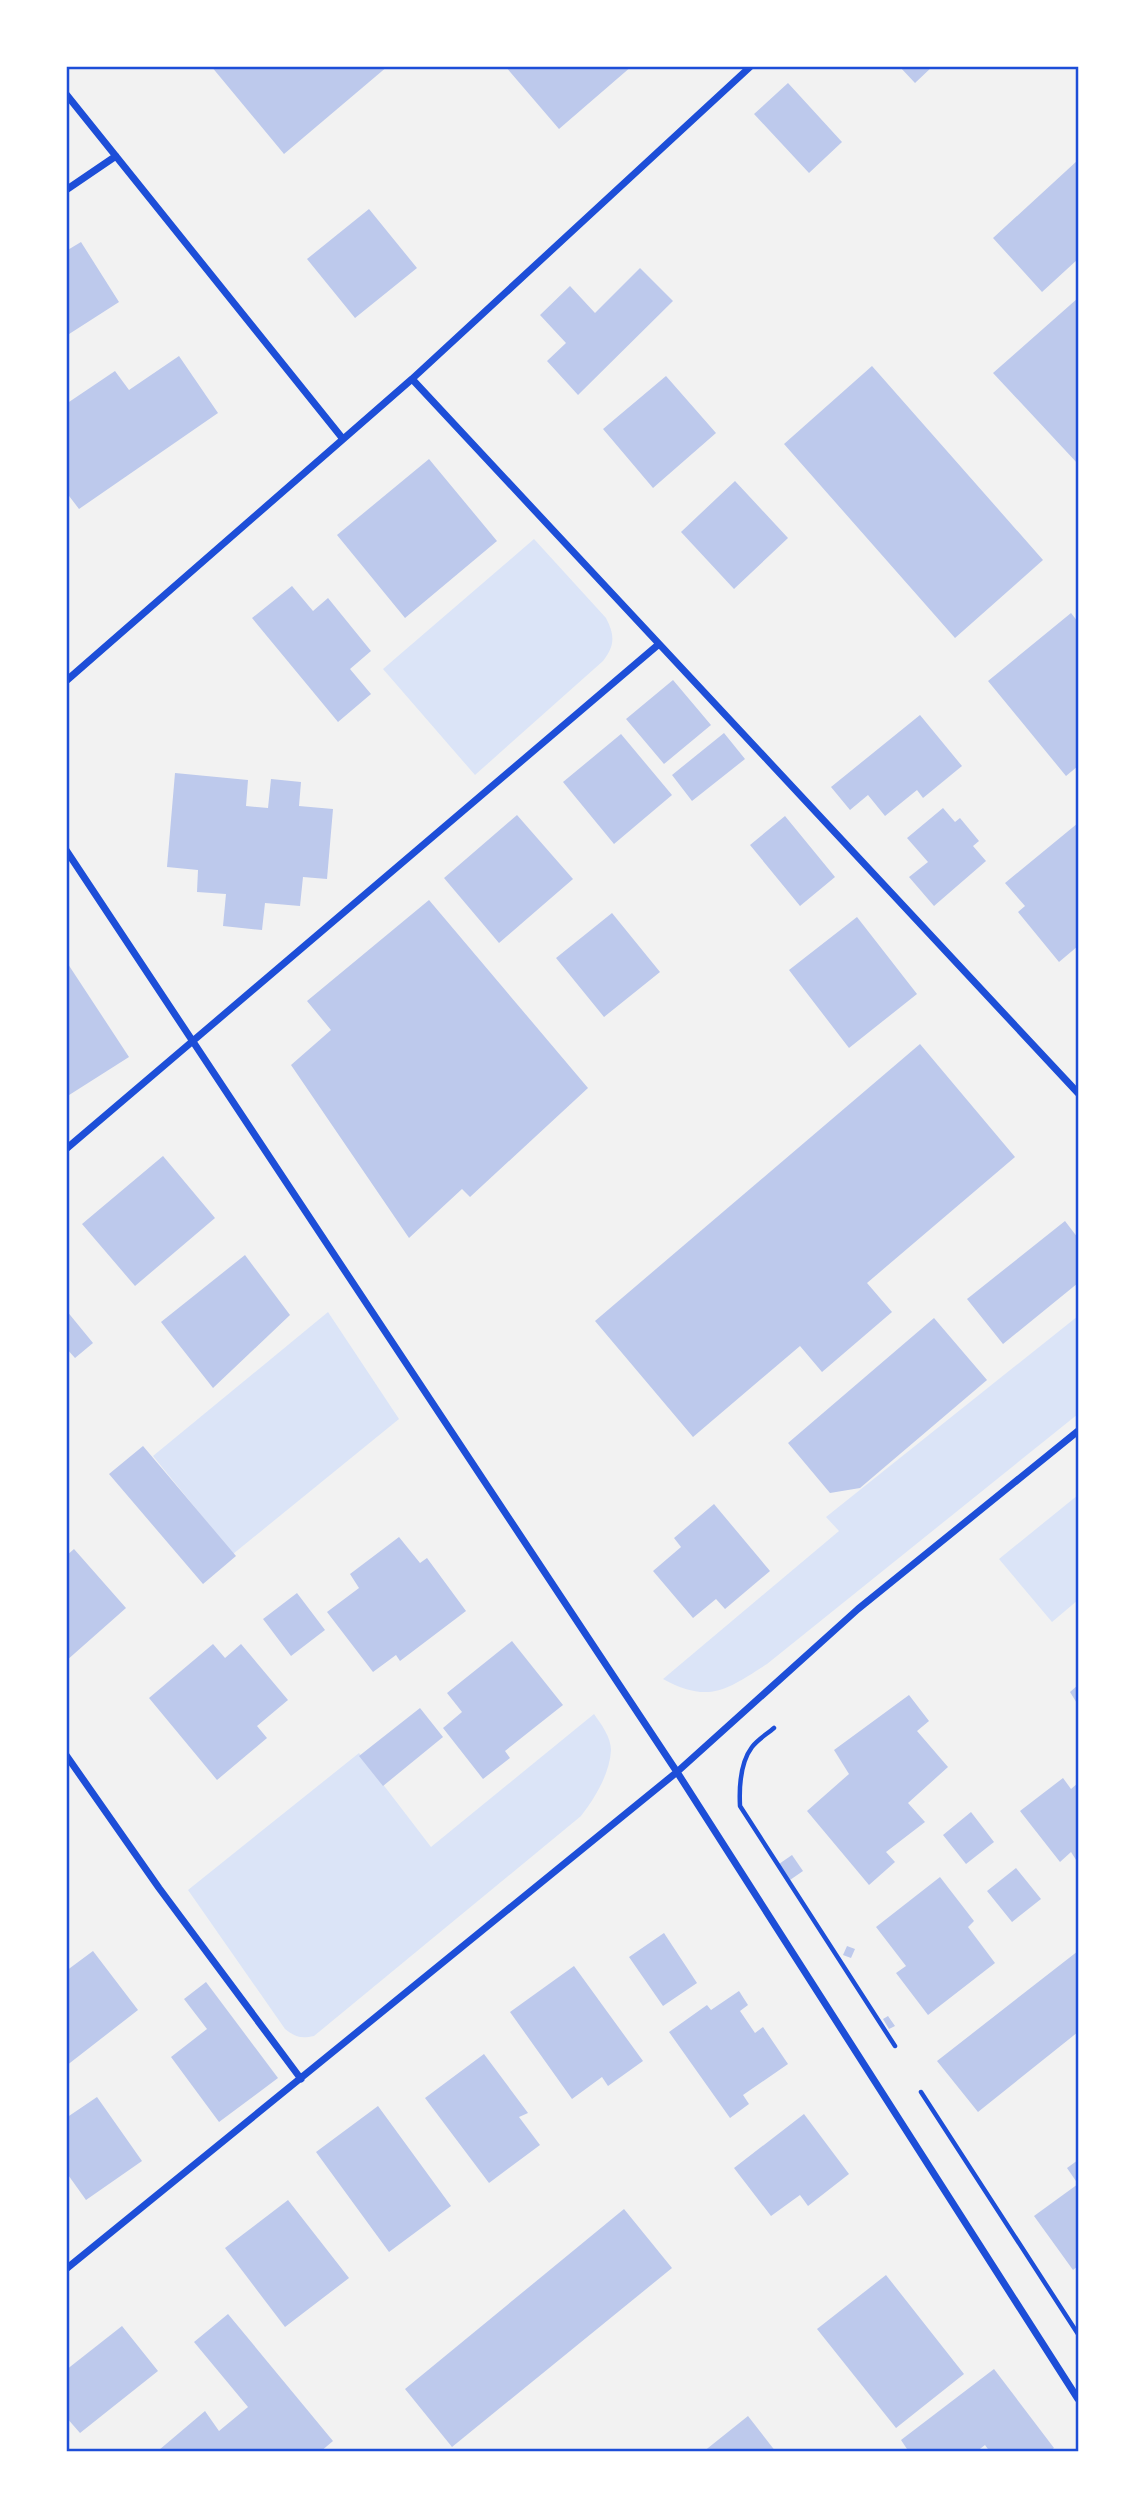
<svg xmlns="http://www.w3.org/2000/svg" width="1145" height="2518" font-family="Montserrat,sans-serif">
  <rect width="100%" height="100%" fill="#f2f2f2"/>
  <path fill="#dbe4f7" d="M534 539 606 618C615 635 615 646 603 661L475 775 383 669Z
    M328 1312 399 1419 233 1554 153 1456Z
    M1078 1316V1414L767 1664C726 1690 709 1704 663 1679L839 1531 826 1517Z
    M1078 1495V1600L1052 1622 999 1559Z
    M594 1714C601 1724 611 1737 611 1750 610 1773 595 1798 581 1816L314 2036C301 2039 295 2037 285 2029L188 1890 359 1753 431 1847Z"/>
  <path fill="#bdc9ec" d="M211 66H388L284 154Z
    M505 66H632L559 129Z
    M899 66H933L915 83Z
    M788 83 842 142 809 173 754 114Z
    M1078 160V259L1042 292 993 238Z
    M369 209 417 268 355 318 307 259Z
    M81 242 119 302 66 336V251Z
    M640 268 673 301 578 395 547 361 566 343 540 315 570 286 595 313Z
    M1078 298V464L993 373Z
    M179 356 218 413 79 509 66 492V404L115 371 129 390Z
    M872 366 1043 560 955 638 784 444Z
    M666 376 716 433 653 488 603 429Z
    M429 459 497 541 405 618 337 535Z
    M735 481 788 538 734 589 681 532Z
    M292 586 313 611 328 598 371 651 350 669 371 694 338 722 252 618Z
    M1071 613 1078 622V766L1066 776 988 681Z
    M673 680 711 725 664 764 626 719Z
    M920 715 962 766 923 798 917 790 885 816 868 795 850 810 831 787Z
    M724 733 745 759 692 801 672 775Z
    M621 734 672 795 614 844 563 782Z
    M175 773 248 780 246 806 268 808 271 779 301 782 299 806 333 809 327 879 303 877 300 906 265 903 262 930 223 926 226 894 197 892 198 870 167 867Z
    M943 808 955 822 960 818 979 841 973 846 986 861 934 906 909 877 928 862 907 838Z
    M517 815 573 879 499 943 444 878Z
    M785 816 835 877 800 906 750 845Z
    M1078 823V946L1059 962 1018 912 1025 906 1005 883Z
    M429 900 588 1088 470 1197 462 1189 409 1238 291 1065 331 1030 307 1001Z
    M612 913 660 972 604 1017 556 958Z
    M857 917 917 994 849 1048 789 970Z
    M66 961 129 1057 66 1097Z
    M920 1044 1015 1157 867 1283 892 1312 822 1372 800 1346 693 1437 595 1321Z
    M163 1156 215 1218 135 1286 82 1224Z
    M1065 1221 1078 1238V1283L1003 1344 967 1299Z
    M245 1255 290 1315 213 1388 161 1322Z
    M66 1310 93 1343 75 1358 66 1348Z
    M934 1318 987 1380 860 1488 830 1493 788 1443Z
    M143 1446 236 1556 203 1584 109 1474Z
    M714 1504 770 1571 725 1609 716 1599 693 1618 653 1571 681 1547 674 1538Z
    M399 1537 420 1563 427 1558 466 1611 400 1661 396 1655 373 1672 327 1612 359 1588 350 1574Z
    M74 1549 126 1608 66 1661V1556Z
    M297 1593 325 1630 291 1656 263 1619Z
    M512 1641 563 1705 505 1751 510 1758 483 1779 443 1728 462 1712 447 1693Z
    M213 1644 225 1658 241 1644 288 1700 257 1726 267 1738 217 1780 149 1698Z
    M1078 1685V1705L1070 1692Z
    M909 1695 929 1721 917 1731 948 1767 908 1803 925 1822 886 1852 895 1862 869 1885 807 1811 849 1774 834 1750Z
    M420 1708 443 1737 383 1786 359 1756Z
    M1063 1778 1071 1789 1078 1783V1863L1071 1852 1060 1862 1020 1811Z
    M971 1812 994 1842 966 1864 943 1835Z
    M792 1855 803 1871 790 1880 779 1864Z
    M1016 1868 1041 1899 1012 1922 987 1891Z
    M940 1877 974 1921 968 1927 995 1963 928 2015 896 1973 906 1966 876 1927Z
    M664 1933 697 1983 663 2006 629 1957Z
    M847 1946 855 1949 851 1958 843 1955Z
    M93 1951 138 2010 66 2066V1971Z
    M1078 1951V2032L978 2112 937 2061Z
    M574 1966 643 2061 608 2086 602 2077 572 2099 510 2012Z
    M206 1982 278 2078 219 2122 171 2057 207 2029 184 1999Z
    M739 1991 748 2005 740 2011 755 2033 763 2027 788 2064 743 2095 749 2104 730 2118 669 2032 707 2005 711 2010Z
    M888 2016 895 2026 889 2029 883 2019Z
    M484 2054 528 2113 519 2117 540 2145 489 2183 425 2098Z
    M97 2097 142 2161 86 2200 66 2172V2118Z
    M378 2106 451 2206 389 2252 316 2152Z
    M804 2114 849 2174 808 2206 800 2195 771 2216 734 2168Z
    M1078 2160V2184L1067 2168Z
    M1078 2184V2266L1073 2270 1034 2216Z
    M288 2200 349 2278 285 2327 225 2248Z
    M624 2209 672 2268 452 2447 405 2389Z
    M886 2275 964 2374 896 2428 817 2329Z
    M228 2314 333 2441 320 2452H161L159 2450 205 2411 219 2431 248 2407 194 2342Z
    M122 2326 158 2371 80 2433 66 2417V2370Z
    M994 2369 1054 2448 1049 2452H990L985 2445 976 2452H909L901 2440Z
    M748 2416 776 2452H703Z"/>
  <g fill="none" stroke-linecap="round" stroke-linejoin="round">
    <path stroke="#1d4ed8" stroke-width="4.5" d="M774 1728C767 1734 757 1740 752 1747 740 1763 739 1786 740 1806L895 2046
      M921 2092 1078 2334"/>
    <path stroke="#1d4ed8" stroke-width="7" d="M66 94 343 439
      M66 190 116 156
      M412 379 1078 1093
      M66 681 412 379 751 66
      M66 850 677 1772 1078 2399
      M66 1149 659 644
      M66 1755 159 1888 301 2079
      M66 2269 677 1772 858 1609 1078 1431"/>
  </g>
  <rect width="1145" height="2518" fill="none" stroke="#ffffff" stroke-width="136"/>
  <rect x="68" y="68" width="1009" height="2382" fill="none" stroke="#1d4ed8" stroke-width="2.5"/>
</svg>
